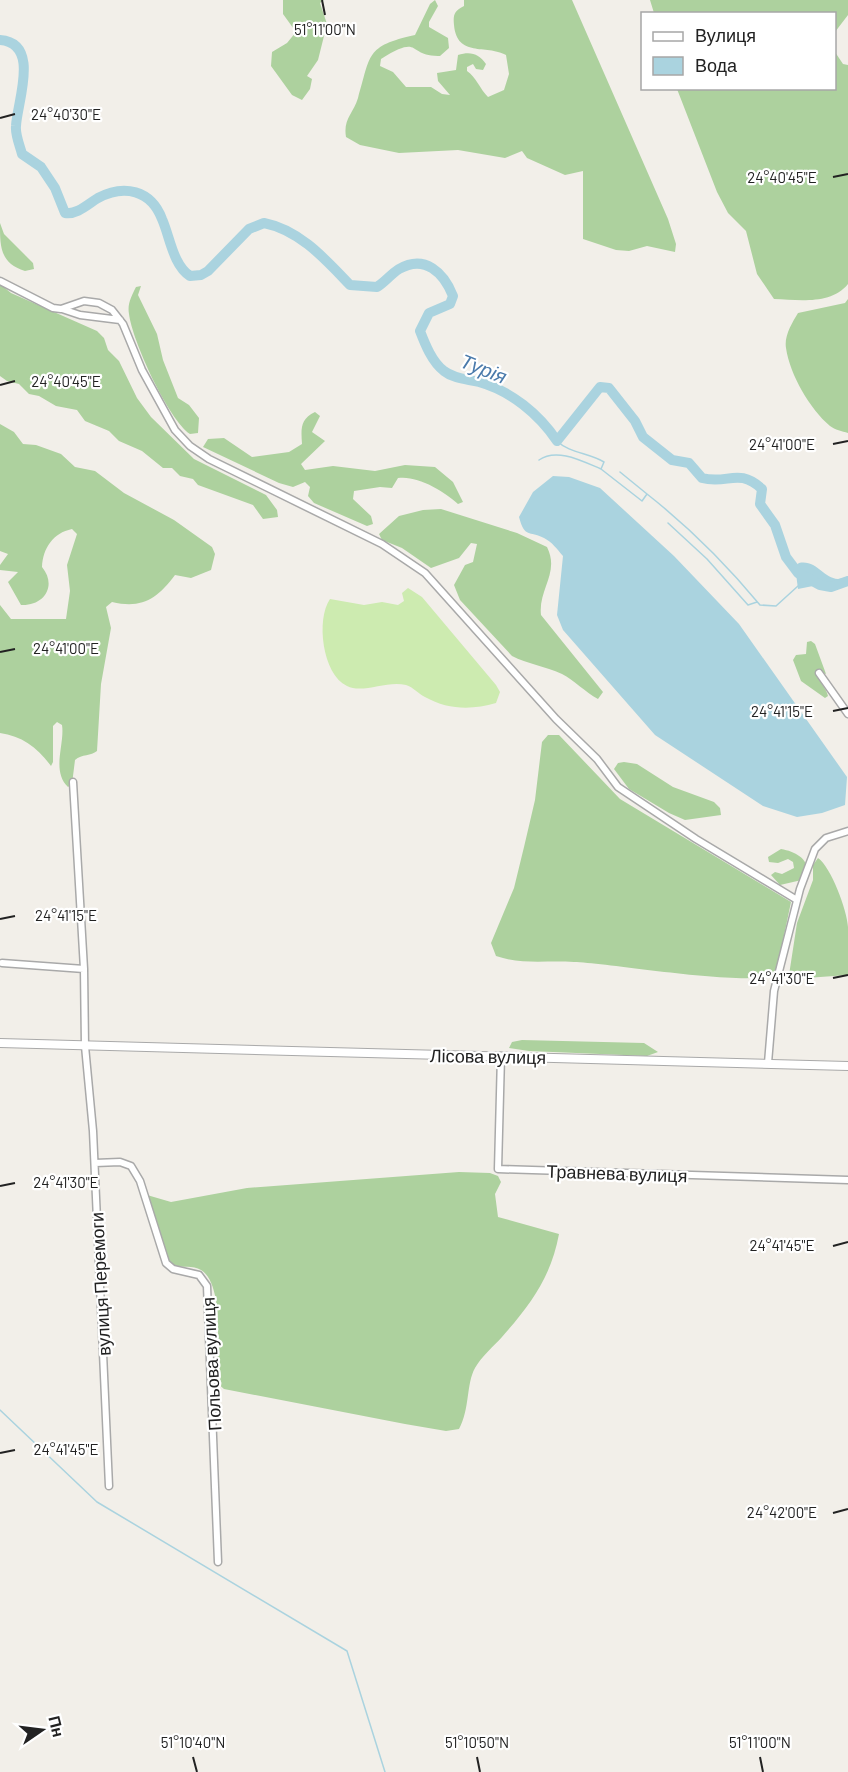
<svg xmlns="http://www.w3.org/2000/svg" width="848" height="1772" font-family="Barlow,sans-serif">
  <rect width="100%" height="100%" fill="#f2efe9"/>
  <path fill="#cdebb0" d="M408 588 422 597 496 685 500 692 496 703C472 710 448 710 425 697 419 694 413 687 406 685 387 680 363 694 347 686 322 674 316 619 330 599L364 605 382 602 398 605 404 601 402 593Z"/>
  <path fill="#add19e" d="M283 0H324L320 3 327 24 318 60 307 76 312 79 310 89 302 100 292 95 271 66 272 52 287 43 296 32 283 14Z
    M435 0 438 6 429 22V27L448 38 449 48 440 56C406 57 423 33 381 59L380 66 393 72 406 87H431L442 94 450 95 438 81 437 73 456 70 458 55C471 51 479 54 486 64L483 70 476 69 473 64 467 67V71C476 77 480 89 488 97L504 90 509 74 506 55C486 44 457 58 454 25 453 15 454 11 464 6V0H572L668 219 676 244 675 252 647 246 629 251 616 250 583 239V171L565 175 527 158 522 151 505 158 458 150 399 153 360 145 346 137C343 119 353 114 358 98 371 55 365 46 415 35L430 4Z
    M650 0H848V15L835 32 834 14 654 13Z
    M835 52 843 64 848 65V284C831 305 799 300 774 299L757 274 746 231 728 213 717 192 677 89 834 88Z
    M0 223 4 234 33 263 34 269 25 271C0 263 0 247 0 223Z
    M0 284 11 293 97 331 104 338 108 350 119 361 137 398 151 417 194 459 266 495 277 510 278 517 263 519 253 505 198 485 193 479 180 476 172 468H163L142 451 119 441 109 431 85 421 77 410 56 406 39 396 29 394 19 384 7 381 0 376Z
    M141 286 138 295 157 334 163 360 178 398 189 405 199 418 198 433 190 434C168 419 132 340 129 314 127 304 132 295 136 287Z
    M848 299V433C842 431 835 430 830 426 810 409 790 375 786 348 784 336 792 323 798 313L845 303Z
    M315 412 320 416 312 432 325 441 301 464 305 470 333 466 375 471 405 465 435 467 453 482 463 502 458 504C444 491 417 475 398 478L392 488 380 487 354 491 353 499 371 516 373 524 367 526 314 503 308 496 310 487 305 482 293 487 279 483 203 447 208 439 224 438 252 457 289 452 302 444C301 429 300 419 315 412Z
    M0 424 14 432 23 444 36 445 61 454 75 467 95 471 124 493 174 520 212 547 215 554 211 570 191 578 175 575C157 599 142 609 112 602L106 607 111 628 101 684 97 751C91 756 82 754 75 760L72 784 68 787C51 771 65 744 62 725L57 722 53 726V762L51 766C38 748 22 736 0 733V605L11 619H66L70 591 67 565 77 534 72 529C53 533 43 548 42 567 57 585 45 606 21 605L8 582 18 572 0 570V565L8 554 0 551Z
    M441 509 517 533 547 547C560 573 538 589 541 615L603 692 598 699C585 692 574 680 562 674 545 666 527 664 512 656L460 600 454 585 465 565 473 562 477 544 471 543 459 558 431 568 402 548 382 540 379 534 399 516 423 510Z
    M811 641 815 644 826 674 817 671C818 682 826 687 828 696L825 698 801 681 793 660 796 655 806 654 807 642Z
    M548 735H559L620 799 791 902 776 974C753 988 610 963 574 962 547 960 522 965 496 956L491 943 514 888 524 847 535 800 542 742Z
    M624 762 637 764 673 787 714 802 720 808 721 815 685 820 669 813 629 789 614 769 618 763Z
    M781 849C798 852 812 861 806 879L780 885 771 875 775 872 782 874 794 868 793 862 788 859 778 863 769 862 768 857Z
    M818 858C831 867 847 910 848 927 848 943 848 959 848 975L792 979 789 975 797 923 813 880V865Z
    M522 1040 644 1043 658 1052 647 1056 529 1051 509 1048 512 1042Z
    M459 1172 490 1173 498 1176 501 1182 495 1194 498 1217 559 1234C551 1277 531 1304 502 1337 494 1346 481 1357 475 1368 466 1384 470 1409 459 1429L446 1431 405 1424 224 1389 216 1382C217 1356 225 1284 201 1270 193 1265 182 1268 173 1266L167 1259 147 1195 171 1202 247 1188Z"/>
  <path fill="#aad3df" d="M553 476 569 477 600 488 674 556 739 624 847 777 845 805 822 813 797 817 763 806 655 735 563 630 557 615 563 556C557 549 552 542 544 538 529 530 525 539 519 517L533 492Z
    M799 563C821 559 826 588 848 576V584L830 588 823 584 798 589 795 566Z"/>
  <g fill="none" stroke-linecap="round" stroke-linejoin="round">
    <path stroke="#aad3df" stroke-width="1.5" d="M557 441C569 453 589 453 604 462L601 469 642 501 647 494C689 527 726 564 760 605L776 606 798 586
      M539 460C557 447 584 462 601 469
      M620 472 647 494
      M668 523 707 559 748 605 757 602
      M0 1410 97 1502 347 1651 385 1772"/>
    <path stroke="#aad3df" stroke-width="10" d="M0 40C41 43 17 102 16 126 15 135 20 146 22 154L41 167 55 188 65 213C77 215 88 204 98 198 124 184 151 190 162 219 170 237 173 265 190 276L201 275 208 271 249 229 264 223C300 230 326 260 350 285L377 287C385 282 391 274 399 269 425 254 444 273 453 296L450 304 429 313 420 331C425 344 432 362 444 371 454 379 467 379 479 382 511 391 539 414 557 441L600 387 609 388 635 421 643 437 672 460 689 463 702 478C728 485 738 467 762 489L760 504 775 525 786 557 798 573 820 585 831 587 848 581"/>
    <g stroke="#a9a9a9" stroke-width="9">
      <path id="minor" d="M0 281 53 308 61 309 84 301 99 303 112 310 123 324 142 370 175 430 190 446 209 459 382 544 425 573 556 719 597 759 618 787 696 839 797 900
        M62 309 80 315 120 320
        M819 673 848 714
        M73 782 84 969 85 1046 93 1131 109 1486
        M2 963 84 969
        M501 1056 498 1169 848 1180
        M768 1063 774 991 800 889 815 849 826 838 848 831
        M95 1163 120 1162 131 1166 140 1181 166 1263 173 1269 199 1275 207 1286 218 1562"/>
    </g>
    <g stroke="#a9a9a9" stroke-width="10">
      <path id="tertiary" d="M0 1043 848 1066"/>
    </g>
    <use href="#minor" stroke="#fff" stroke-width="6"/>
    <use href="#tertiary" stroke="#fff" stroke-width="8"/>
  </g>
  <path fill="none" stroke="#222" stroke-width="2" d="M322 0 325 15M0 118 15 114M833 177 848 174M0 385 15 381M833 444 848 441M0 652 15 649M833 711 848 708M0 919 15 916M833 978 848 975M0 1186 15 1183M833 1246 848 1242M0 1453 15 1450M833 1513 848 1509M193 1757 197 1772M477 1757 480 1772M760 1757 763 1772"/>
  <g text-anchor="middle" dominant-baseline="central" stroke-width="4.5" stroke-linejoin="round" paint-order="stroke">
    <g font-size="18" fill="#222" stroke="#fff">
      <text transform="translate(488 1056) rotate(1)">Лісова вулиця</text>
      <text transform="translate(617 1173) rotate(2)">Травнева вулиця</text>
      <text transform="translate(100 1284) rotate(-93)">вулиця Перемоги</text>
      <text transform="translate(211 1364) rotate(-93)">Польова вулиця</text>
    </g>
    <g font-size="20" font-style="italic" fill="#4a7aab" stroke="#fff">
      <text transform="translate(484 368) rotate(22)">Турія</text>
    </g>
  </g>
  <g font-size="15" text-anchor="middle" fill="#222" stroke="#fff" stroke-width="4.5" stroke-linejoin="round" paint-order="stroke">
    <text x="325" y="35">51°11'00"N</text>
    <text x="66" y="120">24°40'30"E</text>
    <text x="782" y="183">24°40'45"E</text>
    <text x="66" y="387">24°40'45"E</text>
    <text x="782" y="450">24°41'00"E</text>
    <text x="66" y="654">24°41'00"E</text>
    <text x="782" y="717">24°41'15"E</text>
    <text x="66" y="921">24°41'15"E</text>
    <text x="782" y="984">24°41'30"E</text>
    <text x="66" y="1188">24°41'30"E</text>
    <text x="782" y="1251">24°41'45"E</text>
    <text x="66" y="1455">24°41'45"E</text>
    <text x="782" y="1518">24°42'00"E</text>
    <text x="193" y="1748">51°10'40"N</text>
    <text x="477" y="1748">51°10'50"N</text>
    <text x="760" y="1748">51°11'00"N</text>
  </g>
  <rect x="641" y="12" width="195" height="78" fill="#ffffff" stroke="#a7a7a7" stroke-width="1.5"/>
  <rect x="653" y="32" width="30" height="9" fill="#ffffff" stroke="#a7a7a7" stroke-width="1.5"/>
  <text x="695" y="42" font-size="18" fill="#222222">Вулиця</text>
  <rect x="653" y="57" width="30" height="18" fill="#aad3df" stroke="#a7a7a7" stroke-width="1.5"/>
  <text x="695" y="72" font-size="18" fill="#222222">Вода</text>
  <g transform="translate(42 1730) rotate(76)" stroke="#ffffff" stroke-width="4.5" paint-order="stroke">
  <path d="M0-4.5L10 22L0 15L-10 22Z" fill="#222222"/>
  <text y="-9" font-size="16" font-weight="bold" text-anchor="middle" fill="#222222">Пн</text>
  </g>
</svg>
